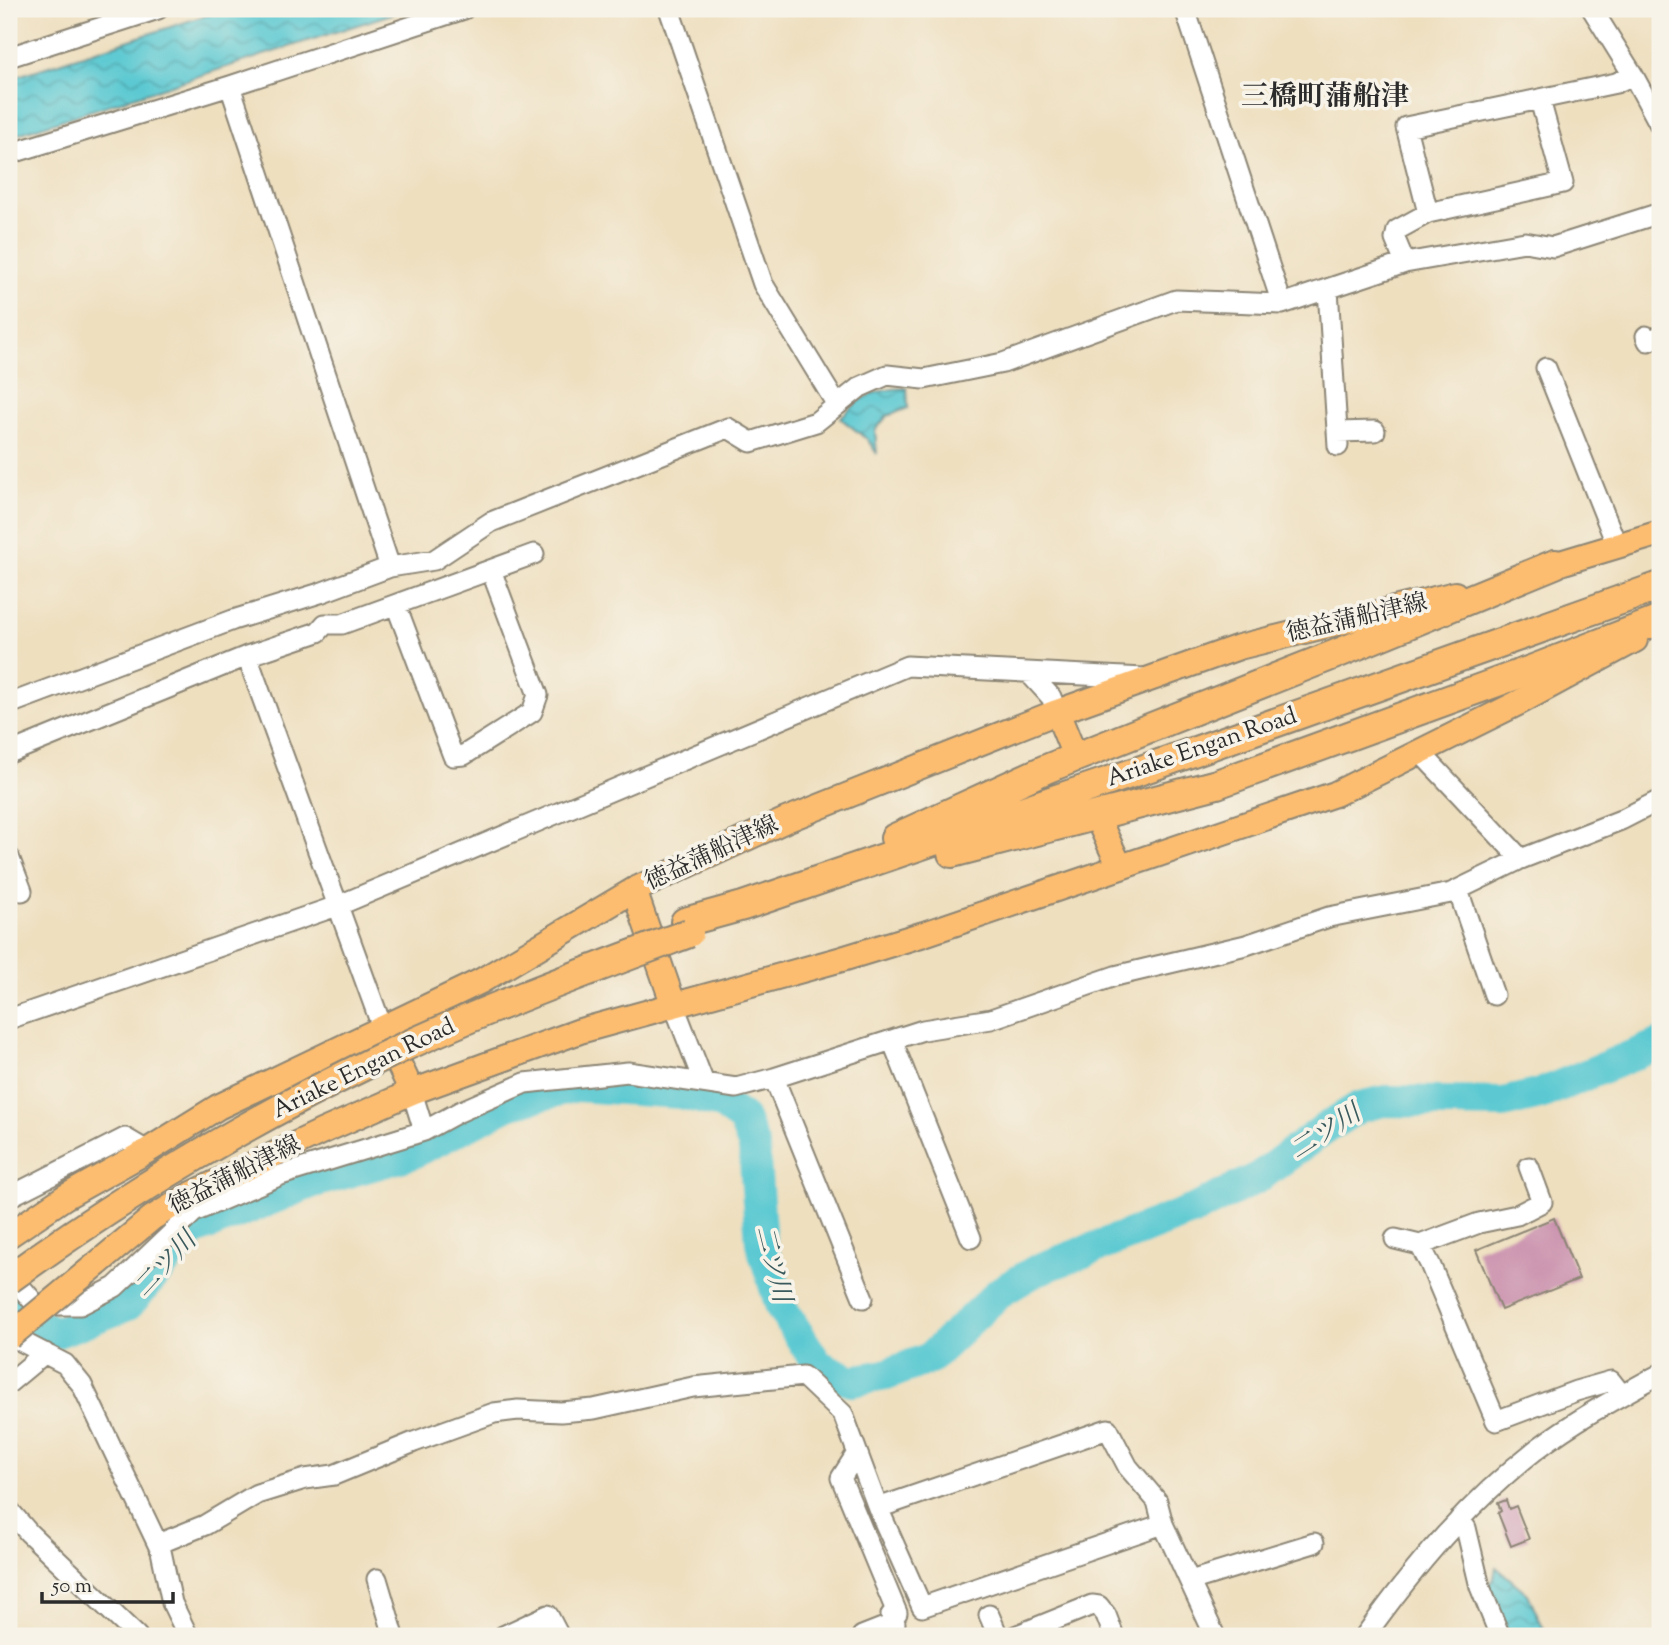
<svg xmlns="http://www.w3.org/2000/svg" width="1669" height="1645" font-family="'Sorts Mill Goudy','Noto Serif JP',serif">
  <defs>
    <pattern id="water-waves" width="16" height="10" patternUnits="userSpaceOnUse" patternTransform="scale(1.75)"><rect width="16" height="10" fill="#5cc9d2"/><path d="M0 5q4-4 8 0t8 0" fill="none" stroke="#4ca3ab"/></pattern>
  </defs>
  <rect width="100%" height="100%" fill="#f7f3e8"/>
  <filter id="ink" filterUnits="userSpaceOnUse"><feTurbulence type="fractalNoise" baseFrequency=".0143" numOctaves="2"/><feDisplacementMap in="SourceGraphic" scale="14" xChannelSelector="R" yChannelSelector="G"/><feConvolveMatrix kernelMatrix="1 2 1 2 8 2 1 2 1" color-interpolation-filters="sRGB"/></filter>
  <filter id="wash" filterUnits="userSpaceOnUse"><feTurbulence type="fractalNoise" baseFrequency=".00686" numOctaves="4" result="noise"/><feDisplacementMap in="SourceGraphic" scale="28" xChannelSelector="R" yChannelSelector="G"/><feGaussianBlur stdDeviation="1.57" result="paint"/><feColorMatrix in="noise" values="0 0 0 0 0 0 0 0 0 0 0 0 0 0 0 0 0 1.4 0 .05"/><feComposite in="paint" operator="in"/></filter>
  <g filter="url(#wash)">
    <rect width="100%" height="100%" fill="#eedfbf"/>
    <path fill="url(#water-waves)" stroke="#447a7e" stroke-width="2" d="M226 9H407L9 137V79Z
      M907 388 908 408 887 416 875 430 877 454 867 439 840 418C863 396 874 389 907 388Z
      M1496 1567 1528 1594 1547 1636H1510L1488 1585 1494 1578Z"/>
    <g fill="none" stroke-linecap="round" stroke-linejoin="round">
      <path stroke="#5cc9d2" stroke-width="32" d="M9 1307 55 1333 128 1305 193 1231 311 1183 411 1154 508 1104 576 1086 680 1093 720 1103 743 1119 754 1147 761 1243 781 1307 818 1365 852 1381 886 1375 930 1358 1000 1292 1037 1270 1196 1209 1259 1177 1324 1129 1359 1107 1385 1101 1503 1103 1540 1094 1660 1044"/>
    </g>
    <g id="blocks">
      <path fill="#cb93af" d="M1554 1218 1579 1279 1501 1310 1476 1250Z
        M1506 1500 1509 1509 1516 1506 1529 1539 1511 1546 1498 1513 1501 1511 1498 1503Z"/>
    </g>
  </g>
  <g filter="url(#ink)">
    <use href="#blocks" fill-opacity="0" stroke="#8c8575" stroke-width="2"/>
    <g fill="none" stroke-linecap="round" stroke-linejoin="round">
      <g stroke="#8c8575" stroke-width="23">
        <path id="minor" d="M669 9 763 284 837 405
          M1185 9 1282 304
          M1592 9 1633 75 1660 125
          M9 57 158 9
          M230 86 390 567
          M9 154 230 86 464 9
          M1428 213 1406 127 1616 83 1633 75
          M1405 263 1395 239 1397 230 1428 213 1563 183 1540 100
          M1328 289 1338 446
          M1646 336 1648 341 1660 336
          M1546 368 1617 546
          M1337 432 1375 431
          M396 605 453 756 464 755 532 712 538 695 491 570
          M247 656 382 1027
          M1030 674 1051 697 1057 712
          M9 704 233 620 320 593 390 567 434 560 491 522 728 428 751 442 816 422 860 387 887 375 924 379 1003 363 1176 300 1282 304 1405 263 1525 242 1553 247 1660 213
          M1420 752 1521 859
          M9 753 247 656 318 632 325 624H342L534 554
          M9 857 22 891
          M1458 890 1494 995
          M673 1003 704 1083
          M9 1019 337 906 907 666 1144 678
          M892 1040 971 1238
          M774 1078 863 1298
          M412 1092 424 1131
          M9 1197 125 1138 147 1151
          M1395 1239 1420 1245 1430 1264 1496 1421 1576 1391 1611 1381 1622 1395
          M1420 1245 1479 1223 1517 1215 1542 1202 1529 1167
          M9 1273 36 1305H80L115 1287 194 1212 281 1175 424 1131 459 1112 525 1083 628 1072 736 1088 774 1078 923 1030 991 1019 1115 976 1246 945 1329 917 1451 893 1521 859 1621 820 1660 800
          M9 1335 65 1364 82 1385 161 1551 172 1603 188 1636
          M9 1383 45 1353
          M857 1453 841 1478 897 1613 891 1615 895 1623 862 1636
          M878 1508 1108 1429 1128 1467 1157 1501 1163 1524
          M9 1510 29 1533 137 1636
          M1459 1520 1466 1528 1480 1587 1500 1636
          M158 1544 205 1525 257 1494 305 1479 334 1475 414 1442 494 1413 518 1410 561 1412 594 1409 693 1387 803 1376 843 1414 878 1508 922 1607 1163 1524 1215 1636
          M377 1579 394 1636
          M1190 1581 1314 1543
          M989 1615 998 1636
          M503 1636 548 1615 559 1636
          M1015 1636 1092 1605 1099 1606 1106 1615 1114 1636
          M1365 1636C1415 1566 1469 1502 1537 1449 1575 1420 1618 1397 1660 1374"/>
      </g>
      <g stroke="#8c8575" stroke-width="28">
        <path id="major" d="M1537 570 1660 533
          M1057 712 1070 744
          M1101 826 1120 867
          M634 890 673 1003
          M385 1034 412 1092
          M9 1235 65 1197 147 1151 218 1107 481 981 634 890 786 820 1057 712 1239 647 1455 594
          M97 1264 152 1218 192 1194 321 1132 412 1092 580 1031 842 959 924 934 1335 794 1518 703 1635 640"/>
      </g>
      <g stroke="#8c8575" stroke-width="32">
        <path id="highway" d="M895 838 1046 769 1341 652 1555 564
          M952 853 1217 784 1536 668 1660 620
          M685 922 743 906 1159 764 1660 586"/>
      </g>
      <use href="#minor" stroke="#fff" stroke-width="19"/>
      <use href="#major" stroke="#fcbd6f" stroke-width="24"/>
      <use href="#highway" stroke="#fcbd6f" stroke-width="28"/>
      <g stroke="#8c8575" stroke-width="28" stroke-linecap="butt">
        <path id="major-bridge" d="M9 1337 97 1264"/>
      </g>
      <g stroke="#8c8575" stroke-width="32" stroke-linecap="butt">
        <path id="highway-bridge" d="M9 1279C126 1194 247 1122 378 1059 479 1011 585 972 689 933"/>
      </g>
      <use href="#major-bridge" stroke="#fcbd6f" stroke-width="24"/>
      <use href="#highway-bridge" stroke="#fcbd6f" stroke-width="28"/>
    </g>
  </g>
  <g text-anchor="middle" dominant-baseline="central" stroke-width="7" stroke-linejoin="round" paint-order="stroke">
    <g font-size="24" fill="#2b2b2b" stroke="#f7f3e8">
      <text transform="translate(1357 619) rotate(-13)">徳益蒲船津線</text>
      <text transform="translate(1202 748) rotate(-19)">Ariake Engan Road</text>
      <text transform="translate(712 854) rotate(-25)">徳益蒲船津線</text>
      <text transform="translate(364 1069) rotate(-26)">Ariake Engan Road</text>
      <text transform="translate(235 1176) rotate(-27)">徳益蒲船津線</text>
    </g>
    <g font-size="26" font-style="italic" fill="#3a5a5d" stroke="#f7f3e8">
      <text transform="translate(1326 1133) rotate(-33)">二ツ川</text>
      <text transform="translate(772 1264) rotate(76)">二ツ川</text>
      <text transform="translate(166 1265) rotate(-47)">二ツ川</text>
    </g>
    <g font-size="28" font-weight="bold" fill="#2b2b2b" stroke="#f7f3e8">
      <text x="1325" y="98">三橋町蒲船津</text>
    </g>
  </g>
  <rect width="1669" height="1645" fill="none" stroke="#f7f3e8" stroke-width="35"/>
  <path d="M42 1592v10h131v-10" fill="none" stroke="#2b2b2b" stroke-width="3.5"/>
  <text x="52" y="1592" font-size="21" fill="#2b2b2b" stroke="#f7f3e8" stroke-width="5" paint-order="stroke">50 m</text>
</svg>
